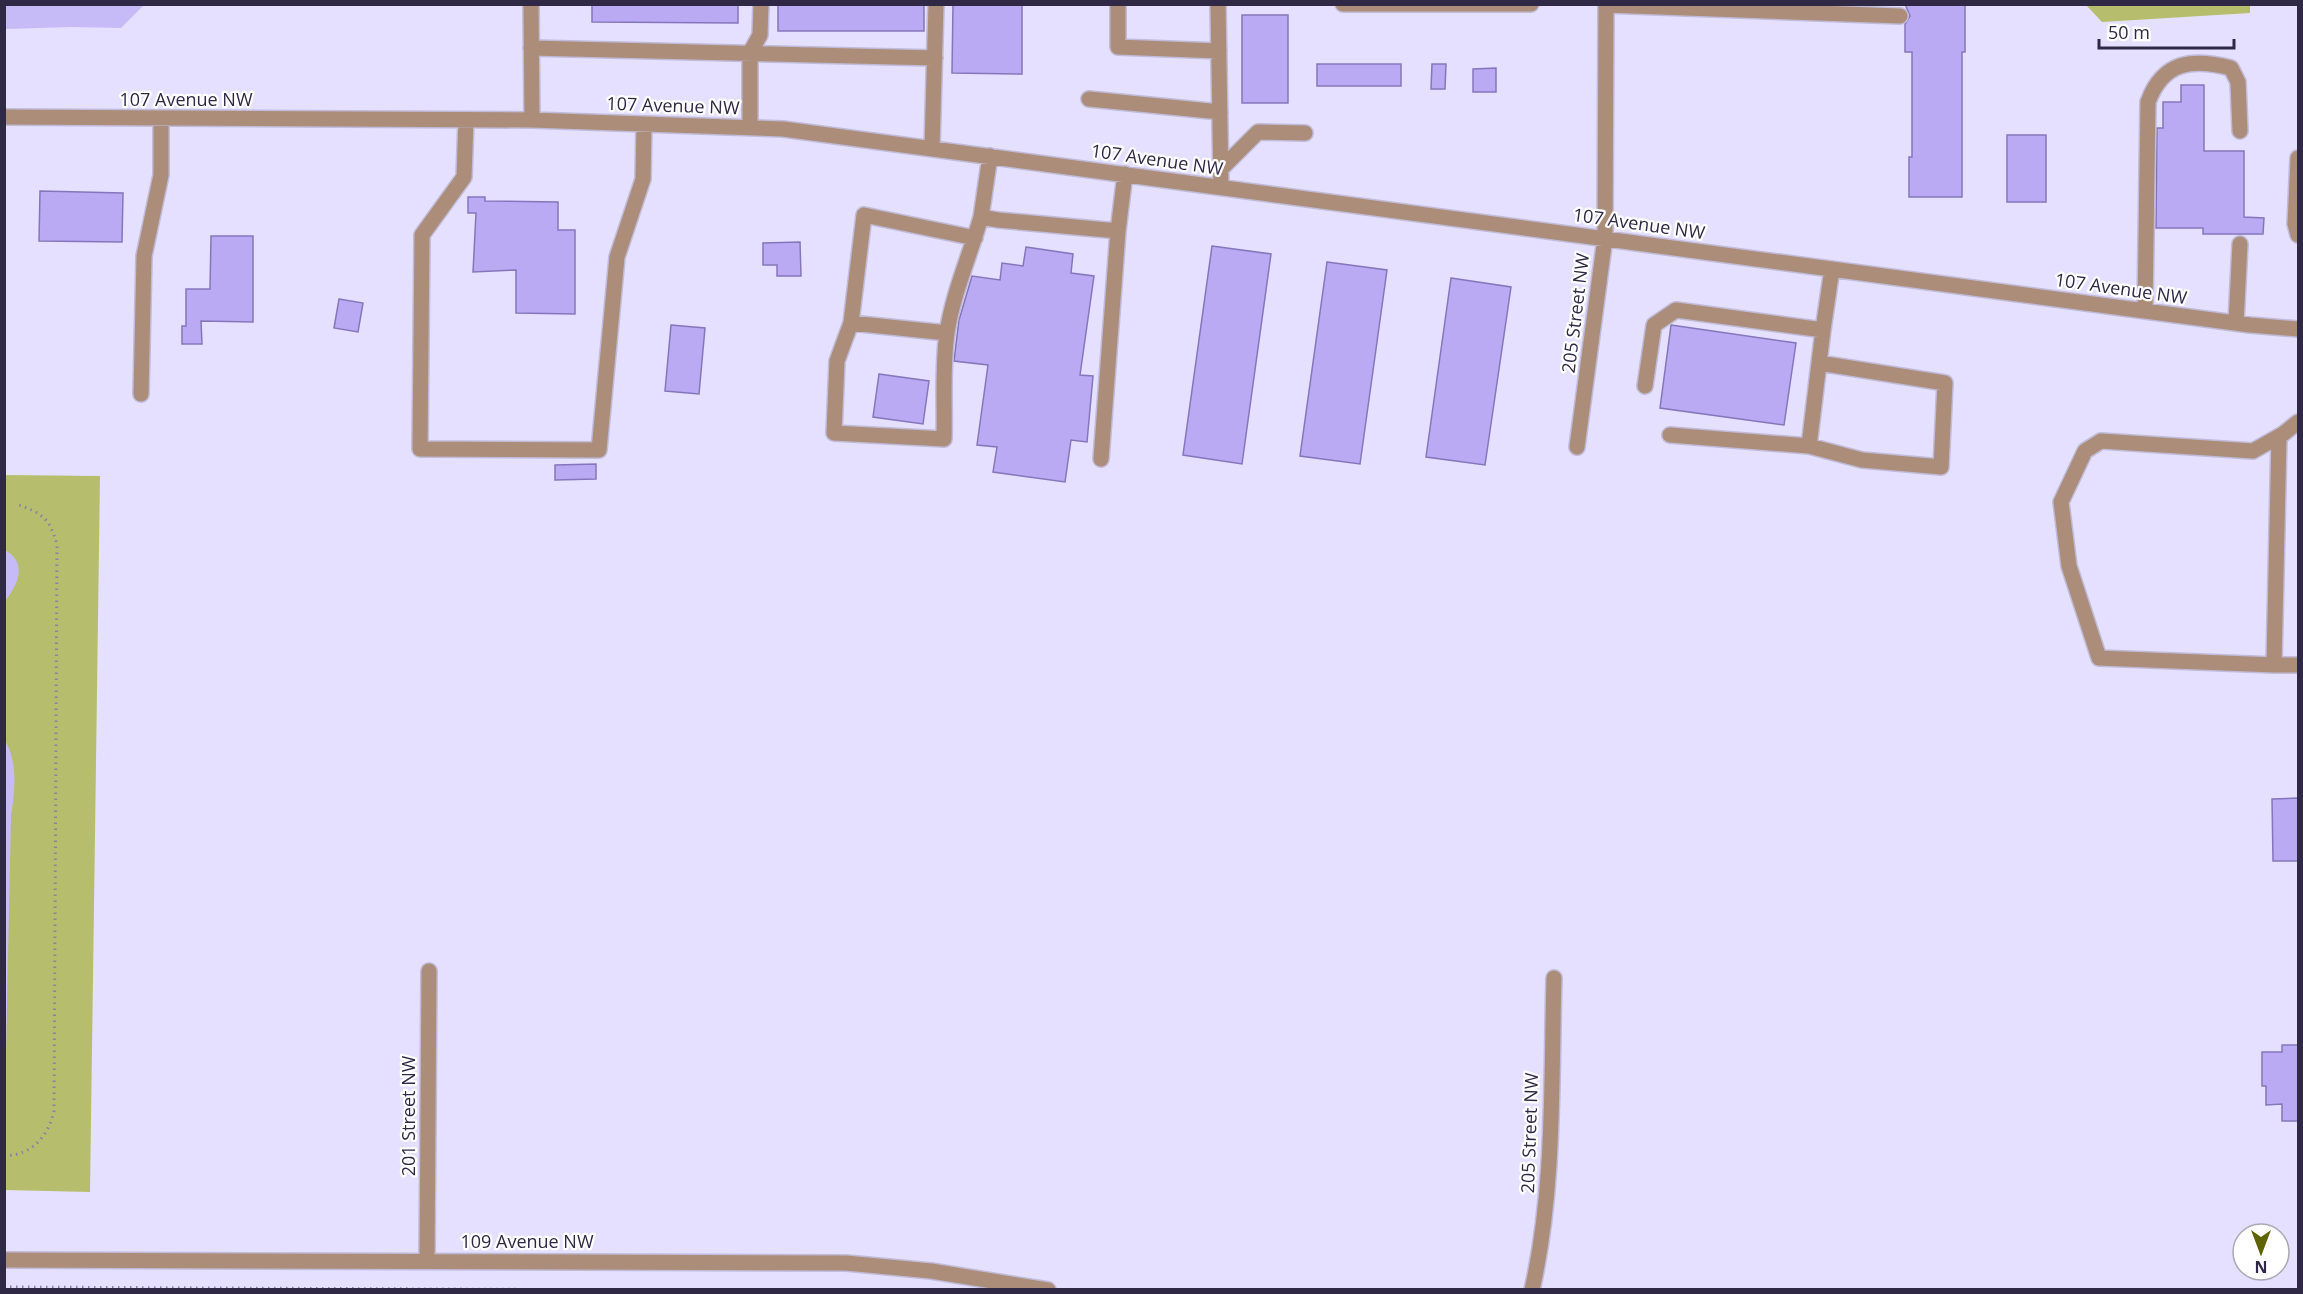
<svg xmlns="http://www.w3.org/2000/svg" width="2303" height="1294" font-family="'Open Sans',sans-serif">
  <rect width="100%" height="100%" fill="#e5e0ff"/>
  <path fill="#b6be6e" d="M2086 5H2250V13L2102 22Z
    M5 475 100 476 90 1192 5 1190Z"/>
  <path fill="#c7bbf7" d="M4 5 5 4 144 5 121 28 72 27 5 29Z
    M5 550C28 563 18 585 5 601Z
    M5 740C18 763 15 791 11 816L5 1100Z"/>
  <path fill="#baaaf4" stroke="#8576bb" stroke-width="1.5" d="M592 4H738V23L592 22Z
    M778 4H924V31H778Z
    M953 4H1022V74L952 73Z
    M1905 4H1965V52H1962V197H1909V157H1912V52H1905V24L1910 16Z
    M1242 15H1288V103H1242Z
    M1317 64H1401V86H1317Z
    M1432 64H1446L1445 89H1431Z
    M1496 68V92H1473V69Z
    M2181 85H2204V151H2244V217L2264 218 2263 234H2203V228H2156L2157 128H2163V102H2181Z
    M2007 135H2046V202H2007Z
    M40 191 123 193 122 242 39 241Z
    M468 197H485V201L558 202V230H575V314L516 313V270L473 272 476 213H468Z
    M211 236H253V322L201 321 202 344H182V326H186V289H210Z
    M800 242 801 276H777V265H763V243Z
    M1212 246 1271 254 1242 464 1183 455Z
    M1026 247 1073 254 1071 273 1094 276 1080 375 1093 376 1087 442 1071 440 1065 482 993 472 997 447 977 445 988 365 954 361 959 320 972 276 1000 280 1002 263 1023 266Z
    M1327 262 1387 270 1360 464 1300 456Z
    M1451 278 1511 287 1485 465 1426 457Z
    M339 299 363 303 358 332 334 328Z
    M671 325 705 328 699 394 665 391Z
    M1671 325 1796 343 1784 425 1660 408Z
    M879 374 929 381 923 424 873 417Z
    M596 464V479L555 480V465Z
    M2298 798V861H2273L2272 799Z
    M2282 1045H2298V1121H2282V1104L2266 1105V1086H2262V1052H2282Z"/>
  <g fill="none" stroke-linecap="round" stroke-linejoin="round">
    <g stroke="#c1bbda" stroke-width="18">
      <path id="minor" d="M531 4 532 120
        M1118 4V47L1219 51
        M1218 4 1221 187
        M1343 4H1531
        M1606 5 1900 16
        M531 48 935 58
        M1089 99 1220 112
        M4 117 532 120 783 129 2250 325 2298 329
        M466 120 464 177 422 235 420 449 599 450 617 257 643 179 644 124
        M750 127V53L760 35 761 4
        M932 148 936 4
        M990 156 981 217 998 220 1118 231 1125 174
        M2298 158 2295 224 2298 235
        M1221 169 1258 132 1305 133
        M975 238 864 215 851 323 837 361 834 433 944 439C945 405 942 367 947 333 953 293 970 255 981 217
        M2145 310 2148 102C2163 61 2192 58 2231 68L2238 82 2240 131
        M851 323 947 333
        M2236 323 2240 244
        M1645 386 1654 325 1676 310 1823 330 1832 269
        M141 394 144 256 161 175V118
        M1670 435 1809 446 1823 330
        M2279 437 2274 665 2099 658 2069 566 2061 502 2085 451 2101 441 2253 451 2283 434 2298 422
        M1809 446 1862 460 1941 467 1945 383 1819 363
        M1577 447 1605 238 1606 4
        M1101 459 1118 231
        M2274 665H2298
        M4 1260 846 1263 931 1271 1048 1290
        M427 1260 429 971
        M1532 1290C1555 1188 1551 1082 1554 978"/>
    </g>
    <path stroke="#8983a1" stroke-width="3" stroke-dasharray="1.5 4.5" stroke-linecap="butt" d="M4 1156C33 1155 48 1136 54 1111L57 545C50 518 42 513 16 504
      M4 1287 655 1290"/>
    <use href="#minor" stroke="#ac8d7a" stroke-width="15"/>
  </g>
  <g text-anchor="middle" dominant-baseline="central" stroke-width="4.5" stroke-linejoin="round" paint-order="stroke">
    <g font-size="18" fill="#302946" stroke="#fff">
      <text x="186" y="99">107 Avenue NW</text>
      <text transform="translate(673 105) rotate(2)">107 Avenue NW</text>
      <text transform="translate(1157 159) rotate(8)">107 Avenue NW</text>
      <text transform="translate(1639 223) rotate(8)">107 Avenue NW</text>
      <text transform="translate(2121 288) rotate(8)">107 Avenue NW</text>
      <text transform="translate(1575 313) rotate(-83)">205 Street NW</text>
      <text transform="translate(408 1116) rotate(-90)">201 Street NW</text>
      <text transform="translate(1529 1133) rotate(-88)">205 Street NW</text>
      <text x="527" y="1241">109 Avenue NW</text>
    </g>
  </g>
  <rect width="2303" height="1294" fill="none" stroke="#302946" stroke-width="12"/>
  <g transform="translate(2261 1252) rotate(180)"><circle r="28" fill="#ffffff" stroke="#aca9b5" stroke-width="1.5"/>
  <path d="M0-4.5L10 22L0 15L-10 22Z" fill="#5f6400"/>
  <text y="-9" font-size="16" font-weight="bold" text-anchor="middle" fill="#302946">N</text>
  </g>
  <path d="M2099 39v9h135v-9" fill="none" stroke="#302946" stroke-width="3"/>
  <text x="2108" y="39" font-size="18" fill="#302946" stroke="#ffffff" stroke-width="4.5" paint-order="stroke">50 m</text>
</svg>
